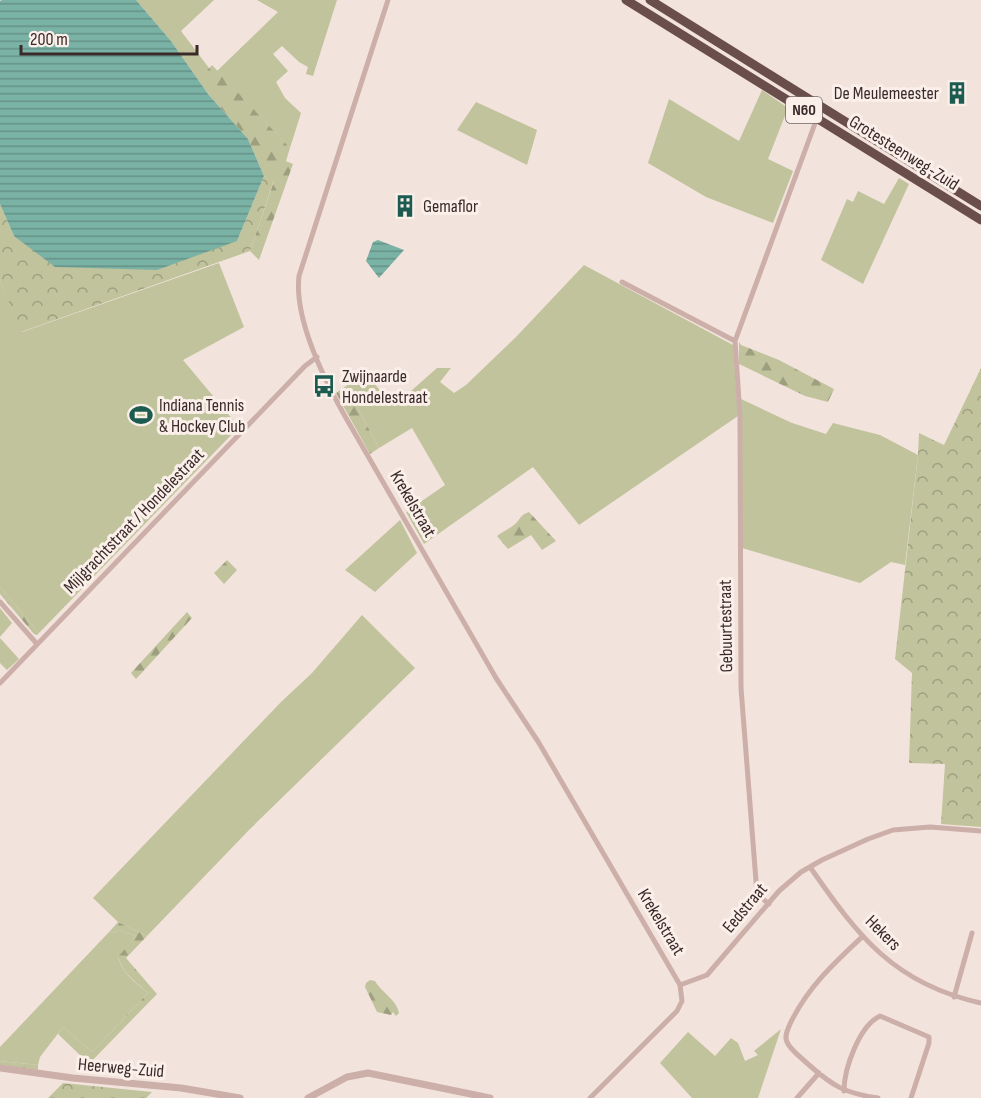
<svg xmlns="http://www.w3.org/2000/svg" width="981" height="1098" font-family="'Sofia Sans Condensed',sans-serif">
  <defs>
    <pattern id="forest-firs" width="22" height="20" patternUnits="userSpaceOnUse" patternTransform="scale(1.5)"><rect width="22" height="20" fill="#c0c39c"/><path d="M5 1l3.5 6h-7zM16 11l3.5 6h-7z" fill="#9d9f7f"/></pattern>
    <pattern id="park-crowns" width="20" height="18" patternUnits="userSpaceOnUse" patternTransform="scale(1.5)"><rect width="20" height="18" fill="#c0c39c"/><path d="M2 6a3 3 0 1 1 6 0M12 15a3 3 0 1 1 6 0" fill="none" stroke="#9d9f7f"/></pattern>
    <pattern id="water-rules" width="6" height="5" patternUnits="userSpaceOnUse" patternTransform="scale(1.5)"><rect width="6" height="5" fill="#7bb2a6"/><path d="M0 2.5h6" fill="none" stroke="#669187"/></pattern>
  </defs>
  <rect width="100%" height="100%" fill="#f3e3dd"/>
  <path fill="#c0c39c" d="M136 0H214L181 31 209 68 206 71 217 85 208 94 171 41Z
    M257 0H337L313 76 306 74 308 67 299 62 282 46 273 54 288 71 276 82 285 98 301 113 290 148 217 71 278 12Z
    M762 90 788 108 768 159 793 171 773 223 706 197 648 163 669 99 739 141Z
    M476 102 537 130 527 165 457 130Z
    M899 178 909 184 863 284 821 260 847 199 853 202 858 191 884 204Z
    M219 263 244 327 183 360 239 427 39 633 0 587V280L22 332Z
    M584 265 733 345 738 416 579 525 533 467 424 544 406 512 445 485 412 428 379 448 346 386 364 372 394 406 437 368H451L440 382 454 393 466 385 516 337Z
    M741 399 792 423 826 434 833 423 880 435 918 455 905 565 891 562 860 583 742 548Z
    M400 520 417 553 375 592 345 570Z
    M0 608 12 623 0 637Z
    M362 615 415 668 249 830 147 936 118 922 93 898 281 702 312 673Z
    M0 638 19 659 7 670 0 663Z
    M119 930 136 936 118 958C124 975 135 982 148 993L92 1052 63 1027 40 1057 38 1065 0 1061V1047L110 931 113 933Z
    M781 1029 758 1098H692L660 1063 688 1032 715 1056 731 1038 738 1043 745 1061 758 1055 754 1051Z"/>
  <path fill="url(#forest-firs)" d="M212 65 290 148 286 161 293 164 259 260 250 251 274 181 264 176 248 139 208 94 216 85 206 71Z
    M739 342 741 345 779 360 834 389 828 402 805 396 739 364Z
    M346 386 379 448 370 454 336 393Z
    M529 512 556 541 542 550 531 535 508 549 497 536C502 532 509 529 514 525 520 520 520 515 529 512Z
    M227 560 237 570 224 584 214 573Z
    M0 587 39 633 37 635 34 634 0 594Z
    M187 612 192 618 136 679 131 673Z
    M118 922 147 936 126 958 157 994 85 1068 79 1063 83 1058 58 1034 63 1027 92 1052 148 993C135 981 124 975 118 957L136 936 119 930 113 933 110 931Z
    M370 980 375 981C382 993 397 1000 399 1013L396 1016 393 1012 391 1015 377 1012 365 987 366 983Z
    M0 1061 38 1065V1070L0 1065Z"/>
  <path fill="url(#park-crowns)" d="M264 176 274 180 250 251 21 332 0 280V204L14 236 237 241Z
    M981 368V827L941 824 945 764 909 763 912 673 895 659 918 455 919 433 944 445Z
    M63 1083 152 1092 146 1098H48Z"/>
  <path fill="url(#water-rules)" d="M2 0H136L171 41 208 94 248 139 264 176 237 241 157 270 55 267 14 236 0 204V1Z
    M378 240 404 250 379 278 366 261 373 242Z"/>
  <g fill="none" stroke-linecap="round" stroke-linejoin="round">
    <path stroke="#ccafa8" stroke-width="5" d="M388 0 299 276C294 319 325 381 346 418L496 678 539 743 680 985 682 1001 677 1011 590 1098
      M622 282 735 341
      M0 602 37 644
      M0 683 305 366 317 357
      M810 867C858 936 894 984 981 1003
      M769 904 757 894 741 688 740 416 735 341 817 118
      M863 936C834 963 807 988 790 1024 788 1029 784 1036 787 1042 790 1050 802 1058 809 1065 834 1087 845 1093 878 1098
      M680 985 707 975 779 891 801 872 822 860 868 839 893 830 930 827 981 831
      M954 997 972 933
      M844 1091C844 1069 859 1026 880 1016L929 1037V1043L911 1098
      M797 1098 819 1073"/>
    <path stroke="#ccafa8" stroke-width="7" d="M0 1068 73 1078 181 1088 240 1098
      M308 1098 347 1077 368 1073 490 1098"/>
    <path stroke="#6a4e4c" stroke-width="9" d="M626 0 981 220
      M650 0 981 206"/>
  </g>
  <defs>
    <g id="building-bare" transform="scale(1.8)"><path d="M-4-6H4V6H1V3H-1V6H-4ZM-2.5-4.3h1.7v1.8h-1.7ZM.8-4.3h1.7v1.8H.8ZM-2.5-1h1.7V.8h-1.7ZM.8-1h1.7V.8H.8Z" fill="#1c5c50" stroke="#fbefea" stroke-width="2.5" paint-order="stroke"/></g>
    <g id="bus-bare" transform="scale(1.8)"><path d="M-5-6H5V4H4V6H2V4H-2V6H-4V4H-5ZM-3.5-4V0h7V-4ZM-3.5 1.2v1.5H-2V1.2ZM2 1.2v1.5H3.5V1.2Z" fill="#1c5c50" stroke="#fbefea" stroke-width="2.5" paint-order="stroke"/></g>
    <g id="stadium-bare" transform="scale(1.8)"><path d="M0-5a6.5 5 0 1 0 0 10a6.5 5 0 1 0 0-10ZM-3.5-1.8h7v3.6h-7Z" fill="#1c5c50" stroke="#fbefea" stroke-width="2.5" paint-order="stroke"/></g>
  </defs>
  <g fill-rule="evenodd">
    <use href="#building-bare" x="957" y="93"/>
    <use href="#building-bare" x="405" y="206"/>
    <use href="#bus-bare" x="324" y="386"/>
    <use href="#stadium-bare" x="141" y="415"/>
  </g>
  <g text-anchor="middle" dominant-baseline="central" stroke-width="6" stroke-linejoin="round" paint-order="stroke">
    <rect fill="#fbefea" stroke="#736563" stroke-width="1.5" x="786" y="97" width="36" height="26" rx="4.5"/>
    <g font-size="16" font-weight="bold" fill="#392a29">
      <text x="804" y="110">N60</text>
    </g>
    <g font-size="18" fill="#392a29" stroke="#fbefea" text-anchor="start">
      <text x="939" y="93" text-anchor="end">De Meulemeester</text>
      <text x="423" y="206">Gemaflor</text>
      <text x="342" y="376">Zwijnaarde<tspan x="342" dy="21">Hondelestraat</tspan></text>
      <text x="159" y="405">Indiana Tennis<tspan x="159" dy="21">&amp; Hockey Club</tspan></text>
    </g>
    <g font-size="18" fill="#392a29" stroke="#fbefea">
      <text transform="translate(904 153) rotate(32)">Grotesteenweg-Zuid</text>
      <text transform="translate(413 504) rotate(60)">Krekelstraat</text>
      <text transform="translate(134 521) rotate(-46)">Mijlgrachtstraat / Hondelestraat</text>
      <text transform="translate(726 626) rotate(-91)">Gebuurtestraat</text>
      <text transform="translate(745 908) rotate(-50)">Eedstraat</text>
      <text transform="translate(661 922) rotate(59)">Krekelstraat</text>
      <text transform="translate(883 933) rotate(45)">Hekers</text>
      <text transform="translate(121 1068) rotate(5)">Heerweg-Zuid</text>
    </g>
  </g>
  <path d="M21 45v9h176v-9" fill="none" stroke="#392a29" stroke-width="3"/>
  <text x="30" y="45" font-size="18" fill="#392a29" stroke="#fbefea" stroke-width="4.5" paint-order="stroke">200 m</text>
</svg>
